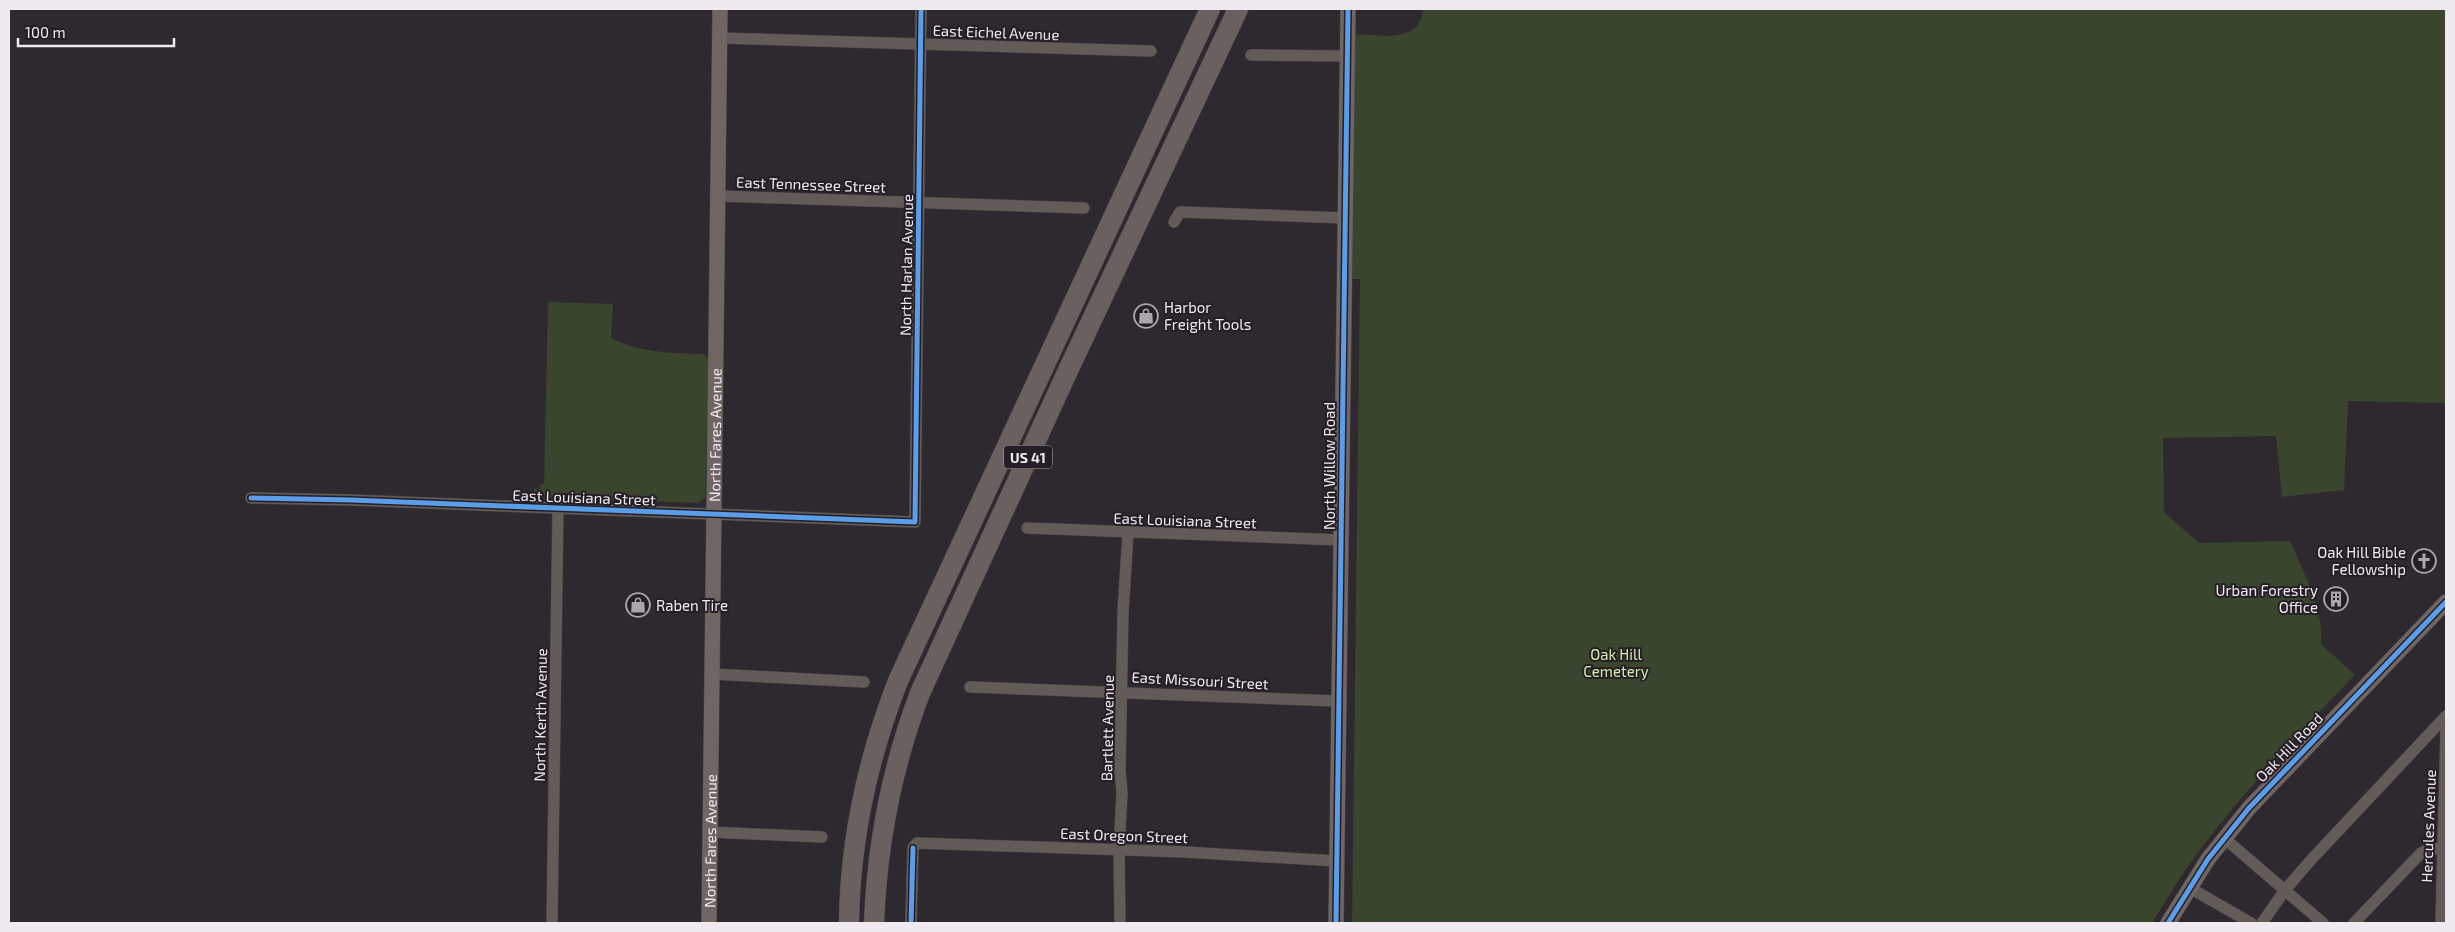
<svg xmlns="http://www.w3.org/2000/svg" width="2455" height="932" font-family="'Exo 2',sans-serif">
  <rect width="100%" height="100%" fill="#2e292e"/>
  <path fill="#3a452d" d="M1423 9H2446V403L2348 401 2344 490 2282 497 2276 436 2163 438 2164 512 2199 543 2290 541C2303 570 2325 612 2321 644L2355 675C2297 735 2240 795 2191 862 2177 881 2165 903 2152 923H1352L1360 279H1350L1355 34C1380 35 1421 44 1423 9Z
    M548 302 613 304 611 338C641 353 671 353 704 354L709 360 705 498 698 503 537 497 534 495V489H540L541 484H544Z"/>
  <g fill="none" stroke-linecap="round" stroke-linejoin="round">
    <g stroke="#484548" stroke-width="12">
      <path id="street" d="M720 38 1151 51
        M1251 55 1347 56
        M718 196 1084 208
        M1174 222 1180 212 1344 218
        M251 498 351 500 915 522 921 9
        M1027 528 1341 540
        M712 674 864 682
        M970 687 1338 701
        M710 832 822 837
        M2224 838 2323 923
        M2190 888 2251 923
        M552 923 558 508
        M911 923 913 848 917 843 1185 852 1337 861
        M1120 923 1119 849 1122 793 1120 770 1123 612 1128 533
        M2262 923 2285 890 2310 861 2446 716
        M2354 923 2421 853 2429 849 2446 848
        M2441 923 2446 730"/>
    </g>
    <g stroke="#484548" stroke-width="16">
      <g id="secondary">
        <path id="s1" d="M709 923 720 9"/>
        <path d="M1336 923 1348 9"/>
        <path d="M2168 923 2208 859 2249 808 2446 602"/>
      </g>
    </g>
    <g stroke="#484548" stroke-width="21">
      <path id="highway" d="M849 923C850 840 868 758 898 681L1210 9
        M874 923C877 844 892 767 920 693L1065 377 1238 9"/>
    </g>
    <use href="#street" stroke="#625b58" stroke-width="11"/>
    <use href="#secondary" stroke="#6f6663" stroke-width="15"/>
    <use href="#highway" stroke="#6a605f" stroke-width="20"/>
    <g stroke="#251e27" stroke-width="8">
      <path id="cycleway" d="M251 498 351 500 915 522 921 9
        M911 923 913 848
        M1336 923 1348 9
        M2168 923 2208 859 2249 808 2446 602"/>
    </g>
    <use href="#cycleway" stroke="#5a9eea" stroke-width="5"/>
  </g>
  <defs>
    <g id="shop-ring" transform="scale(1.25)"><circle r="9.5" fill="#251e27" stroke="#aca6ac" stroke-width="1.5"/><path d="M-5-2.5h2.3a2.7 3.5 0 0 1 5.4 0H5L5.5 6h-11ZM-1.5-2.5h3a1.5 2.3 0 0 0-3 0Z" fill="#aca6ac"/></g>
    <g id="church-ring" transform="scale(1.25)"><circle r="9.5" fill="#251e27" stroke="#aca6ac" stroke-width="1.5"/><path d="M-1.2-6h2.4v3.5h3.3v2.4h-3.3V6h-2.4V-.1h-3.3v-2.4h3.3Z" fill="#aca6ac"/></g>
    <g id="building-ring" transform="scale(1.25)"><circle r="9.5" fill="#251e27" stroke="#aca6ac" stroke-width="1.5"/><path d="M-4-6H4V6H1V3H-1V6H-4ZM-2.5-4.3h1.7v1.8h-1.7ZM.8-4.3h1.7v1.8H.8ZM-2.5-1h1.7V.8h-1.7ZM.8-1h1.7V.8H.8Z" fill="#aca6ac"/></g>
  </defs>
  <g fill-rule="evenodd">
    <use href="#shop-ring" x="1146" y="316"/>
    <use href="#church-ring" x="2424" y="561"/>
    <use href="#building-ring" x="2336" y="599"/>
    <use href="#shop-ring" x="638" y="605"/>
  </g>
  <g text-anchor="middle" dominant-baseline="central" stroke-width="4" stroke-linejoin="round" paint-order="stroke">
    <rect fill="#251e27" stroke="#b3adb4" stroke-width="1" x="1004" y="445.5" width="48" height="23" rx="4"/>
    <g font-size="14" font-weight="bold" fill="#f0eaf0">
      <text x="1028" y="457">US 41</text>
    </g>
    <g font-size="15" fill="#f0eaf0" stroke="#251e27">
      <text transform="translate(996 32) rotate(2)">East Eichel Avenue</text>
      <text transform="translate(811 184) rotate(2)">East Tennessee Street</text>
      <text transform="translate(906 265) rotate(-89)">North Harlan Avenue</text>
      <text stroke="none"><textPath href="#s1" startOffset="488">North Fares Avenue</textPath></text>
      <text transform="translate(1329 466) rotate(-90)">North Willow Road</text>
      <text transform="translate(584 497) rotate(2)">East Louisiana Street</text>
      <text transform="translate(1185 520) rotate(2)">East Louisiana Street</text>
      <text transform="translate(1200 680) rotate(3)">East Missouri Street</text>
      <text transform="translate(540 715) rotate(-89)">North Kerth Avenue</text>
      <text transform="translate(1107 728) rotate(-89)">Bartlett Avenue</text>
      <text transform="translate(2289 747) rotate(-46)">Oak Hill Road</text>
      <text transform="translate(2428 826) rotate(-88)">Hercules Avenue</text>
      <text transform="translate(1124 835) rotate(2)">East Oregon Street</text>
      <text stroke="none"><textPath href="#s1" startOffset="82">North Fares Avenue</textPath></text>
    </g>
    <g font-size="15" fill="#f0eaf0" stroke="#251e27" text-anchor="start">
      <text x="1164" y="307">Harbor<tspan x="1164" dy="17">Freight Tools</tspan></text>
      <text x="2406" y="552" text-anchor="end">Oak Hill Bible<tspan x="2406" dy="17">Fellowship</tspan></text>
      <text x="2318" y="590" text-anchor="end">Urban Forestry<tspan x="2318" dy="17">Office</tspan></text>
      <text x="656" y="605">Raben Tire</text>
    </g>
    <g font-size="15" fill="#cfefa8" stroke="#251e27">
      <text x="1616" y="654">Oak Hill<tspan x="1616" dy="17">Cemetery</tspan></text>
    </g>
  </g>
  <rect width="2455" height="932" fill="none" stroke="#f0eaf0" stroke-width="20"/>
  <path d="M18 38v8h156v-8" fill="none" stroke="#f0eaf0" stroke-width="2.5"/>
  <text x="25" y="38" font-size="15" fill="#f0eaf0" stroke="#251e27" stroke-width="4" paint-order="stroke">100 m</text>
</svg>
